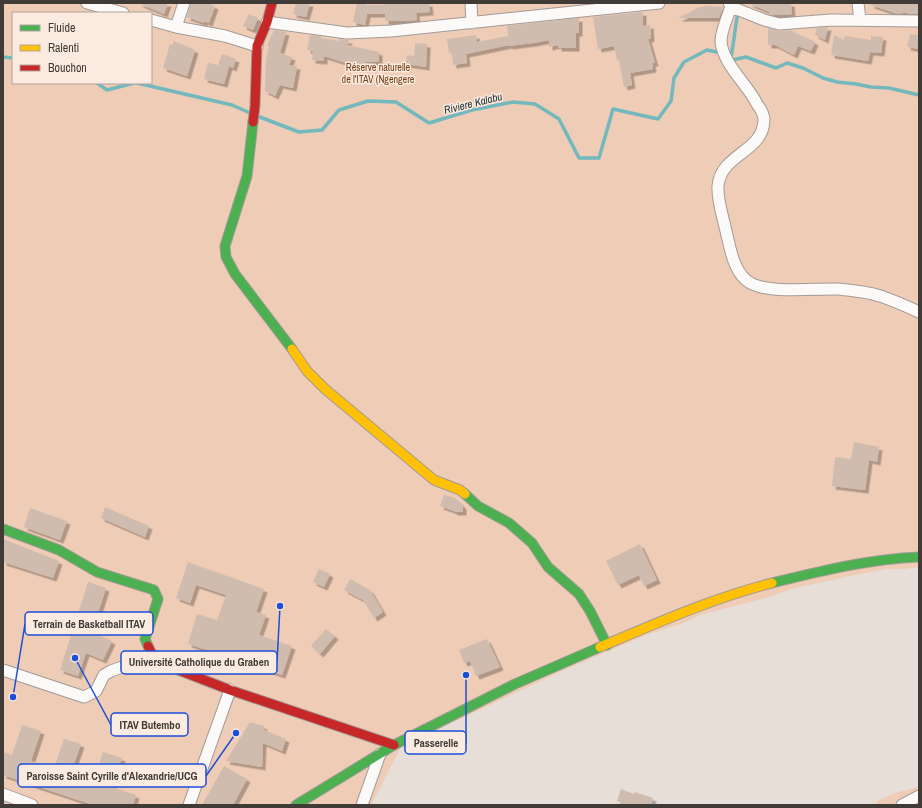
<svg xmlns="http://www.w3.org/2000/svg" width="922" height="808" font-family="'Archivo Narrow',sans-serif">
  <defs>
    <filter id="shadow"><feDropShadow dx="3.5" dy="3.5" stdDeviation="0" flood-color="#0004"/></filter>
  </defs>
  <rect width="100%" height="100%" fill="#e7ded8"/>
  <path fill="#eeccb6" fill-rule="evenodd" d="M3 3H919V567L904 569H886L845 577 791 589 766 598 700 615 681 624 649 634 562 671 401 747 371 805H3ZM13 13H151V83H13Z
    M919 787V805H874L879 800 898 792Z"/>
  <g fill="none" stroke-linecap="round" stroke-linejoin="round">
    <path stroke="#72b8bd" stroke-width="3.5" d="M731 56C735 39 735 21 740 5L738 3
      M3 57 13 58
      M731 57 732 60 746 57 776 68 787 63 803 68 823 78 837 82 856 84 871 87 889 88 919 95
      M97 83 107 90 134 83
      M137 83 232 105 250 113
      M257 116 299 132 322 130 339 110 368 101 396 102 429 123 472 110 513 102 535 104 559 119 579 158H599L613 109 658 119 671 101 674 78 684 62 707 50 722 53"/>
  </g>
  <path fill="#cfbcaf" filter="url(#shadow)" d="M138 3H168L164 14Z
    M191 3H207L215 6 209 23 204 21V23L187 17Z
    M296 3H310L306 17 293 14Z
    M357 3H367L366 5H385V3H429L430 12 416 13 417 20 404 21H385V14H367L365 25 353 22Z
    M748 3H791L792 14 772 15 769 14V12Z
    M872 3H919V14H907V12L898 14 871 5Z
    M709 6 723 7 719 18H678L700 7Z
    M643 12V26L650 25 651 38 648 39 655 63H652L653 69 630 73 632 85 624 87 619 60H617L614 46 598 49 593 17Z
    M249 14 258 18 253 30 243 26Z
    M579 18V33H576V48H558V45L549 47V40L533 43 509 46V45L466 54 467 63 453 65 452 53H449L447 39 476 35 477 42 508 36 509 42 507 26Z
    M828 27 825 40 815 35 817 28Z
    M768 28 779 31 790 30 815 42 811 51 798 46 794 55 775 45H768Z
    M274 30 286 32 280 53 292 57 289 65 297 66 293 88 280 85 275 96 265 91 266 60 269 46H267Z
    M910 34 919 35V49L907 47Z
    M310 35 321 36V38L339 41V39L347 40H349L347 45 379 52V62H366L365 69 352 66V65L324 56V61L312 60 313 51 307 50Z
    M834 35 844 40 845 36 871 40V36L883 37 881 53 870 52 868 61 831 55Z
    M174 41 195 50 187 76 163 68 170 44 172 45Z
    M415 43 427 44 426 67 406 64 407 55 414 56Z
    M222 54 236 59 233 68 229 66 224 84 204 79 208 63 218 65Z
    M854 442 879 447 877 462 869 460 865 490 832 486 835 457 851 459Z
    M444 495 455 498 463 506V512H454V511L440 506Z
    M105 507 149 526 145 537 101 518Z
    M30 508 67 521 60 540 24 527Z
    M3 539 59 561 53 578 3 562Z
    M640 544 657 580 644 586 639 575 618 585 606 561Z
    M188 562 264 589 256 612 266 615 259 635 292 646 282 675 250 665 249 669 221 660 223 655 188 644 197 614 217 620 226 595 196 585 190 603 176 598Z
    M319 569 330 574 324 587 313 582Z
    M350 579 370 590 383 612 374 618 363 600 344 590Z
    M88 582 106 588 92 632 112 641 103 660 86 653 78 676 60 670Z
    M326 629 335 636 320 654 311 646Z
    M487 639 500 667 476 676 470 661 464 663 459 650Z
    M250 722 264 726V730L286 739 282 751 263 743 262 767 226 761Z
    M22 725 41 731 31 761 54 768 64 739 81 744 70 775 93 783 103 752 122 758 112 787 136 795 133 805H93L3 775V752L12 755Z
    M224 766 247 779 233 805H202Z
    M621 789 634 794 635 792 653 798 651 805H627L617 801Z"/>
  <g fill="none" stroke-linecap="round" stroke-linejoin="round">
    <g stroke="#a29b97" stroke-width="13">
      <path id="street" d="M87 3 123 13
        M471 3 472 23
        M729 3 734 9 739 10 764 20 779 24 831 20 919 21
        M858 3 860 20
        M731 6C728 17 721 30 721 41 722 63 748 85 757 104 760 108 764 115 764 120 763 153 721 153 718 186 717 200 723 217 726 231 730 247 733 269 746 280 762 295 817 288 838 289 848 290 858 291 868 293 881 295 906 306 919 312
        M151 20 176 27 225 36 257 46
        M267 22 347 33 391 31 659 3
        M176 27 184 3
        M3 670 84 697 96 691 104 675 111 671 153 656
        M3 794 32 805
        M189 805 230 690
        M362 805 380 754
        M902 805 919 796"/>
    </g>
    <g stroke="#a29b97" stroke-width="11">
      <path id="fast" d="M253 122 247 176 225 246 226 257 235 274 292 349
        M465 494 478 506 509 523 532 543 548 567 579 594 590 611 607 645
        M3 529 59 550 97 572 154 590 158 599 145 639 148 646
        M772 583C821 571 869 559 919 557
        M296 805 394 745 515 684 600 647"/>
    </g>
    <g stroke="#a29b97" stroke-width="11">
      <path id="slow" d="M292 349 307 371 325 389 434 480 460 490 465 494
        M600 647C657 623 713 598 772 583"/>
    </g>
    <g stroke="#a29b97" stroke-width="11">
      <path id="jam" d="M253 122 255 106 257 46 267 22 272 3
        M148 646 153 656 168 666 230 690 394 745"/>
    </g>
    <use href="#street" stroke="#fbfaf9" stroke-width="11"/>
    <use href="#fast" stroke="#4caf50" stroke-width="9"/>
    <use href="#slow" stroke="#ffc107" stroke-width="9"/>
    <use href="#jam" stroke="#c62828" stroke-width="9"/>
  </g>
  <g text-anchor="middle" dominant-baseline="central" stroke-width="3" stroke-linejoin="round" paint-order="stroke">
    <g font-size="10" fill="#744019" stroke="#fbeadf">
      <text x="378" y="67">Réserve naturelle<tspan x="378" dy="12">de l'ITAV (Ngengere</tspan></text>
    </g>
    <g font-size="11" font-style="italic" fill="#193133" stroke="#fbeadf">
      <text transform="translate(473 103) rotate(-14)">Riviere Kalabu</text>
    </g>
  </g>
  <path fill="none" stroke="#1d4ed8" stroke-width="1.5" d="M13 697L25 624M280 606L277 662M75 658L111 725M466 675L466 743M236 733L206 776"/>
  <g fill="#1d4ed8" stroke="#fbeadf" stroke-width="1.5">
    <circle cx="13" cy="697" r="4"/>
    <circle cx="280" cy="606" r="4"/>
    <circle cx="75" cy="658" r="4"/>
    <circle cx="466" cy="675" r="4"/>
    <circle cx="236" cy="733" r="4"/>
  </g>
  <g fill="#fbeadf" stroke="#1d4ed8" stroke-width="1.5">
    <rect x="25" y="612" width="128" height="23" rx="4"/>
    <rect x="121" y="651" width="156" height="23" rx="4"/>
    <rect x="111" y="713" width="77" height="23" rx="4"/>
    <rect x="405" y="731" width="61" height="23" rx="4"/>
    <rect x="18" y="764" width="188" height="23" rx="4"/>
  </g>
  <g font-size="11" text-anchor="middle" font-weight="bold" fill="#413b37">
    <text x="89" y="628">Terrain de Basketball ITAV</text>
    <text x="199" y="666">Université Catholique du Graben</text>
    <text x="150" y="729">ITAV Butembo</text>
    <text x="436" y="747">Passerelle</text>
    <text x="112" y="780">Paroisse Saint Cyrille d'Alexandrie/UCG</text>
  </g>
  <rect width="922" height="808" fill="none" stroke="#413b37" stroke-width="8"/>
  <rect x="12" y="12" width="140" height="72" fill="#fbeadf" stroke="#b1a49c"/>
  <rect x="20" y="25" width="20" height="6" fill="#4caf50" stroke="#b1a49c"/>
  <text x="48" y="32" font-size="12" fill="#413b37">Fluide</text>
  <rect x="20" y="45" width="20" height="6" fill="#ffc107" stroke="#b1a49c"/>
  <text x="48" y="52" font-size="12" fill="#413b37">Ralenti</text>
  <rect x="20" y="65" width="20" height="6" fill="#c62828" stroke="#b1a49c"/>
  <text x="48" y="72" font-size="12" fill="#413b37">Bouchon</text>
</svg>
